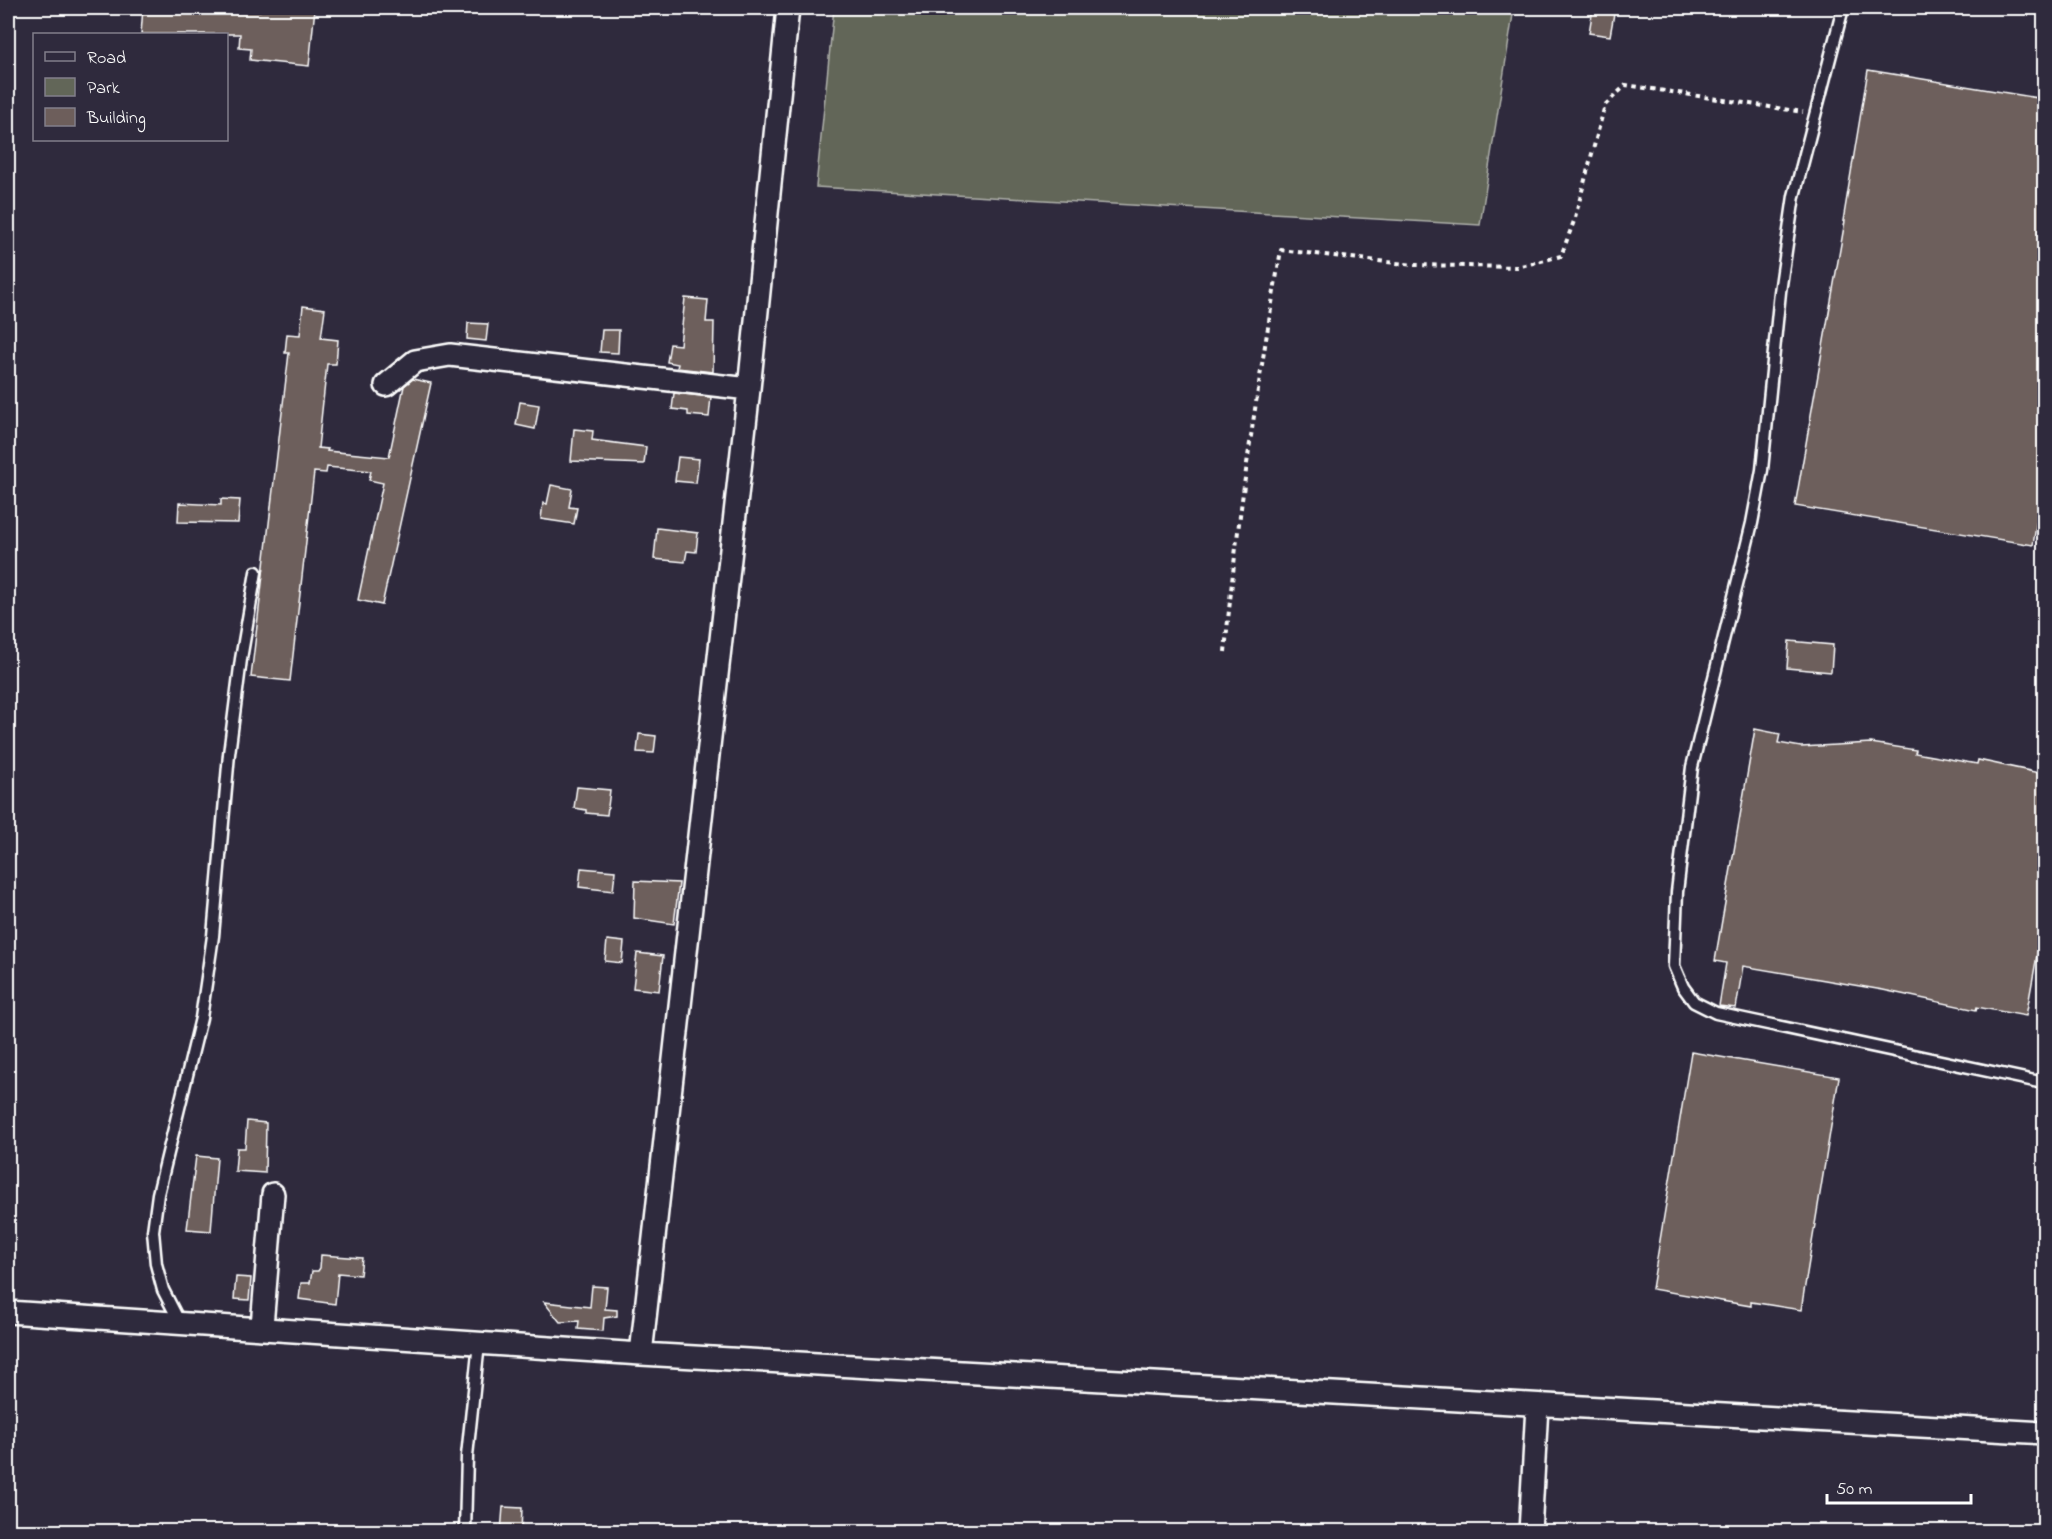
<svg xmlns="http://www.w3.org/2000/svg" width="2052" height="1539" font-family="'Indie Flower',sans-serif">
  <rect width="100%" height="100%" fill="#2f2a3d"/>
  <filter id="ink" filterUnits="userSpaceOnUse"><feTurbulence type="fractalNoise" baseFrequency=".0167" numOctaves="2"/><feDisplacementMap in="SourceGraphic" scale="12" xChannelSelector="R" yChannelSelector="G"/><feConvolveMatrix kernelMatrix="1 2 1 2 8 2 1 2 1" color-interpolation-filters="sRGB"/></filter>
  <g filter="url(#ink)">
    <path fill="#626658" stroke="#b0b2ac" stroke-width="1.5" d="M834 8H1514L1480 225 816 187Z"/>
    <path fill="#6d5e5b" stroke="#fff" stroke-width="1.5" d="M143 8H230L260 11 261 8H315L309 66 250 60 251 49 239 48 240 34H141Z
      M1593 8H1615L1610 36 1589 33Z
      M1868 70 2044 99V475L2033 545 1795 506 1845 221H1843Z
      M685 298 708 300 706 322H714L713 372 677 368 678 364 667 362 670 344 680 345Z
      M303 306 325 309 321 338 338 340 336 364H327L318 448 328 449 327 451 389 457 404 386 413 379 431 383 382 605 358 600 383 483 369 480 371 471 327 467 326 473 314 472 290 681 251 677 289 353H285L287 334 300 335Z
      M468 323 488 324 486 341 467 339Z
      M602 330H619L618 353 600 352Z
      M674 393 711 397 709 417 688 415V411L672 409Z
      M520 402 539 405 535 429 516 425Z
      M574 429 593 431 592 440 646 447 644 464 571 461Z
      M678 457 699 459 696 483 675 481Z
      M551 485 572 489 569 507 577 508 574 524 541 519 543 503 547 504Z
      M221 499 240 500 238 523 178 522 179 503 221 505Z
      M657 528 698 533 696 552 687 551 685 562 654 559Z
      M1789 641 1833 645 1831 672 1787 668Z
      M1755 729 1780 734 1778 743 1801 747 1871 743 1916 750 1915 753 1977 764 1978 760 2044 774V917L2026 1016 1977 1007 1976 1010 1883 990 1743 966 1736 1008 1719 1006 1726 963 1715 961Z
      M639 734 656 736 654 753 637 752Z
      M577 787 610 790 607 815 586 813V810L574 808Z
      M581 868 615 871 613 891 579 887Z
      M635 881 679 883 674 924 634 918Z
      M607 940 624 942 622 963 605 961Z
      M637 953 663 956 659 991 633 988Z
      M1691 1052 1839 1077 1801 1310 1751 1302V1306L1652 1289Z
      M247 1121 266 1123 265 1173 235 1171 237 1148H245Z
      M196 1156 217 1158 211 1231 187 1229Z
      M321 1255 362 1258 360 1275 338 1273 335 1304 299 1299 301 1283H310L312 1271H318L320 1268Z
      M236 1277 251 1278 249 1300 234 1299Z
      M592 1286 607 1287 605 1309 617 1310V1316L604 1318 603 1331 578 1329 579 1321 560 1322 544 1302 590 1307Z
      M503 1507 522 1508 521 1532H501Z"/>
    <g fill="none" stroke-linecap="round" stroke-linejoin="round">
      <g stroke="#fff" stroke-width="15">
        <path id="lane" d="M1843 8 1794 196 1780 292 1762 470 1752 523 1692 767 1677 892 1674 966 1683 987 1694 1002 1716 1013 2044 1083
          M180 1323 163 1290 156 1264 153 1231 158 1194 201 1018 213 936 229 754 241 659 256 572
          M465 1532 467 1456 479 1343"/>
      </g>
      <g stroke="#fff" stroke-width="26">
        <path id="street" d="M386 385 415 361 450 355 749 389
          M8 1312 641 1354 2044 1433
          M262 1326 273 1194
          M641 1354 749 389 788 8
          M1530 1532 1537 1406"/>
      </g>
      <path stroke="#fff" stroke-width="4" stroke-dasharray="4.5 4.5" stroke-linecap="butt" d="M1225 652C1237 517 1258 384 1281 250L1415 265 1517 267 1561 256 1574 221 1605 105 1626 85 1803 112"/>
      <use href="#lane" stroke="#2f2a3d" stroke-width="10"/>
      <use href="#street" stroke="#2f2a3d" stroke-width="21"/>
    </g>
  </g>
  <rect width="2052" height="1539" fill="none" stroke="#2f2a3d" stroke-width="30"/>
  <rect x="15" y="15" width="2022" height="1509" fill="none" stroke="#fff" stroke-width="2" filter="url(#ink)"/>
  <rect x="33" y="33" width="195" height="108" fill="#2f2a3d" stroke="#827f8b" stroke-width="1.5"/>
  <rect x="45" y="52" width="30" height="9" fill="#2f2a3d" stroke="#827f8b" stroke-width="1.5"/>
  <text x="87" y="63" font-size="18" fill="#ffffff">Road</text>
  <rect x="45" y="78" width="30" height="18" fill="#626658" stroke="#827f8b" stroke-width="1.5"/>
  <text x="87" y="93" font-size="18" fill="#ffffff">Park</text>
  <rect x="45" y="108" width="30" height="18" fill="#6d5e5b" stroke="#827f8b" stroke-width="1.5"/>
  <text x="87" y="123" font-size="18" fill="#ffffff">Building</text>
  <path d="M1827 1494v9h144v-9" fill="none" stroke="#ffffff" stroke-width="3"/>
  <text x="1836" y="1494" font-size="18" fill="#ffffff" stroke="#2f2a3d" stroke-width="4.5" paint-order="stroke">50 m</text>
</svg>
